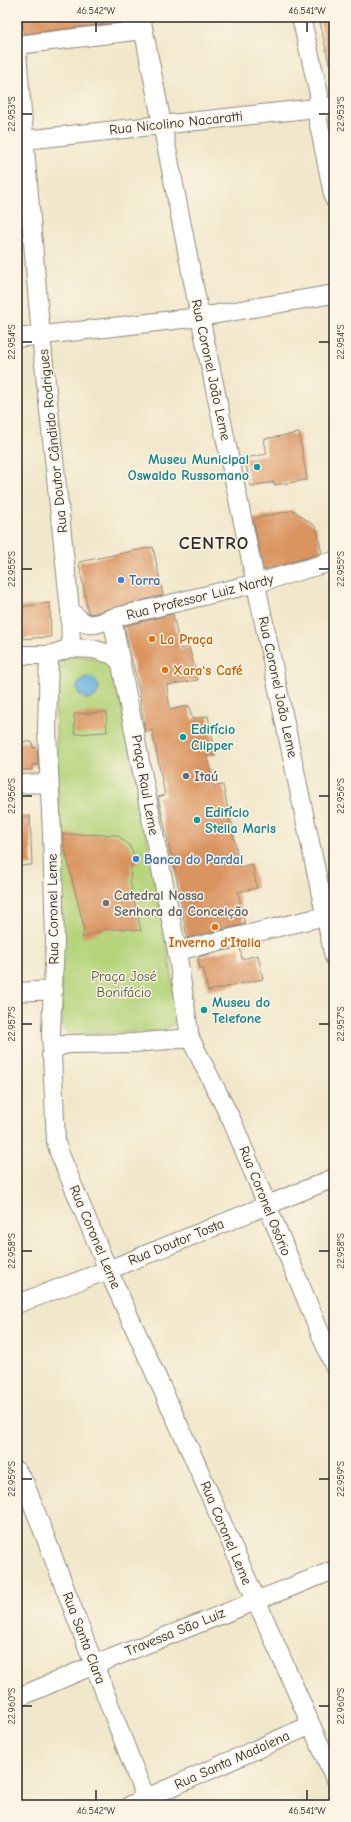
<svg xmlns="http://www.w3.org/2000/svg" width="351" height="1822" font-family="'Comic Neue',sans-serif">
  <rect width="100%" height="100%" fill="#fcf5e5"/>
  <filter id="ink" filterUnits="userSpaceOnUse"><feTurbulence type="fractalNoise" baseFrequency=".025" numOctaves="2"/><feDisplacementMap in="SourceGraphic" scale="8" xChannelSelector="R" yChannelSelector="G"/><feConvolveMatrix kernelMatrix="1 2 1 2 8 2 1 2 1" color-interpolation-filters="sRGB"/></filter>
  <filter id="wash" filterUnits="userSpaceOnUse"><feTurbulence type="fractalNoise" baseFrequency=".012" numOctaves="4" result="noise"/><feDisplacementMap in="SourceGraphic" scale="16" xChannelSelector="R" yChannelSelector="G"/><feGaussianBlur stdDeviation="0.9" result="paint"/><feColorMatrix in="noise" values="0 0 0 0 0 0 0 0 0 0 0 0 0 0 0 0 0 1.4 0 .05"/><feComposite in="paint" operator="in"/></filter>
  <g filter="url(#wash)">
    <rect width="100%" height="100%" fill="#f1e7ca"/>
    <path fill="#b5d47b" stroke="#708053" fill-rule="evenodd" d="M70 655 104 659 114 668 165 931 177 1009 173 1025 162 1031 73 1034 65 1031 62 1026 55 666 59 660ZM90 677 96 680 99 689 96 696 86 699 80 695Z"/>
    <path fill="#62aedb" stroke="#466c83" d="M77 688a11 11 0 1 1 22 0a11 11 0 1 1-22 0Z"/>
    <g id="blocks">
      <path fill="#da9461" d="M22 17H131V21L24 34Z
        M319 17H334V64H329Z
        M299 433 307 480 274 485V482L250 486 245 458 267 454 264 439Z
        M293 510 316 527 322 553 264 570 253 519Z
        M153 547 163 595 99 612 91 614 88 612 79 562Z
        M50 603 51 637 17 639V607Z
        M173 614 180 649 189 647 198 680 167 685 170 710 189 706 192 719 208 716 216 755 207 756 214 786 223 785 240 867 252 864 257 888 238 892 245 924 187 938 177 880 158 797 165 795 152 730 145 732 139 690 124 626Z
        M106 712 107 732 75 734 74 714Z
        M17 742H32L33 748H37L38 765H32V770H17Z
        M17 816H30L32 865 17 866Z
        M63 834 117 835 129 845 138 864 131 865 130 882 141 931 130 929H106L82 938 84 928 63 842Z
        M240 947 242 959 258 955 263 979 208 991 203 967 200 969 198 957Z"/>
    </g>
  </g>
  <g filter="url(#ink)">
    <use href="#blocks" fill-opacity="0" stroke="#8e897a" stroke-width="1"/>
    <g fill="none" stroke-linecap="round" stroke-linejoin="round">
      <g stroke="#8e897a" stroke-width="20">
        <path id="minor" d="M141 17 200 317 334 957
          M301 17 319 94 317 115 334 199
          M17 45 143 30
          M17 53 40 326 70 610 71 648
          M17 139H34L334 106
          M17 338 200 317 334 294
          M70 610C86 628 91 627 112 618L257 583 334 561
          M112 618 177 951 190 1038 232 1121 334 1366
          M17 655H49L71 648 93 649 113 655 121 663
          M49 655 47 730 52 833 55 941 51 1032 56 1142 59 1152 108 1270 195 1461 334 1777
          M17 784 49 783
          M177 951 334 914
          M17 992 54 990
          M51 1055C55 1047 60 1046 68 1044L134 1043 190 1038
          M17 1304 108 1270 334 1178
          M17 1471 25 1484 148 1805
          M17 1698 94 1665 334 1570
          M131 1805 311 1725"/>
      </g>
      <use href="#minor" stroke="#fff" stroke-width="18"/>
    </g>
  </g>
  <path fill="none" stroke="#2b2b2b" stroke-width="1.5" d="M96 22V32M307 22V32M22 114H32M319 114H329M22 342H32M319 342H329M22 569H32M319 569H329M22 796H32M319 796H329M22 1024H32M319 1024H329M22 1251H32M319 1251H329M22 1479H32M319 1479H329M22 1706H32M319 1706H329M96 1790V1800M307 1790V1800"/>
  <g fill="#0f9aa8" stroke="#fcf5e5" stroke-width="1.5">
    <circle cx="257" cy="467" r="4"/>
    <circle cx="183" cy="737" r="4"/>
    <circle cx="197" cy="820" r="4"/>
    <circle cx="204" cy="1010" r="4"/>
  </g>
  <g fill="#3f7fe0" stroke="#fcf5e5" stroke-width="1.5">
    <circle cx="121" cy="580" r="4"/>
    <circle cx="136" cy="859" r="4"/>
  </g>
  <g fill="#e8710a" stroke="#fcf5e5" stroke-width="1.5">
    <circle cx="152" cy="639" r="4"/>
    <circle cx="165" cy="670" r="4"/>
    <circle cx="215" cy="927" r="4"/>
  </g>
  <circle fill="#5c6f8a" stroke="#fcf5e5" stroke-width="1.5" cx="186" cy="776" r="4"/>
  <circle fill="#6b7280" stroke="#fcf5e5" stroke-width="1.5" cx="106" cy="903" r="4"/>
  <g text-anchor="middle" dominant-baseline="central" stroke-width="3" stroke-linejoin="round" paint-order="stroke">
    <g font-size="14" fill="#2b2b2b" stroke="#fcf5e5">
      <text transform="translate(176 123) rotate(-6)">Rua Nicolino Nacaratti</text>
      <text transform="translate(211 370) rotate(78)">Rua Coronel João Leme</text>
      <text transform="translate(53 441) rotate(-96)">Rua Doutor Cândido Rodrigues</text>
      <text transform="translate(200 597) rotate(-14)">Rua Professor Luiz Nardy</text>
      <text transform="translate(278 687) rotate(78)">Rua Coronel João Leme</text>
      <text transform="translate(145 785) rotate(80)">Praça Raul Leme</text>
      <text transform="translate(53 909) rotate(-91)">Rua Coronel Leme</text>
      <text transform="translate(265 1201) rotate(68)">Rua Coronel Osório</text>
      <text transform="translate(95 1237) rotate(67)">Rua Coronel Leme</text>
      <text transform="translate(176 1242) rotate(-22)">Rua Doutor Tosta</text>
      <text transform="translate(226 1533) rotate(67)">Rua Coronel Leme</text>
      <text transform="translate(175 1632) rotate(-22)">Travessa São Luiz</text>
      <text transform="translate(84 1638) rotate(69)">Rua Santa Clara</text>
      <text transform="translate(232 1760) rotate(-24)">Rua Santa Madalena</text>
    </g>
    <g font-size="14" font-weight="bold" fill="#0d838f" stroke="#fcf5e5" text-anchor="start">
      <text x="249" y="459" text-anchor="end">Museu Municipal<tspan x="249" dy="16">Oswaldo Russomano</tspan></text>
      <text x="191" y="729">Edifício<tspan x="191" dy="16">Clipper</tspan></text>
      <text x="205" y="812">Edifício<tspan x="205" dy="16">Stella Maris</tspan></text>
      <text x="212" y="1002">Museu do<tspan x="212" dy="16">Telefone</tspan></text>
    </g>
    <g font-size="14" font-weight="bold" fill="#366cbe" stroke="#fcf5e5" text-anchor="start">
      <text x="129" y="580">Torra</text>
      <text x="144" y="859">Banca do Pardal</text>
    </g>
    <g font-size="14" font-weight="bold" fill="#c56008" stroke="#fcf5e5" text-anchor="start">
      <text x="160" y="639">La Praça</text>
      <text x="173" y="670">Xara's Café</text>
      <text x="215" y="942" text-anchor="middle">Inverno d'Italia</text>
    </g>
    <g font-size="14" font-weight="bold" fill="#4e5e75" stroke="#fcf5e5" text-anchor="start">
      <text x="194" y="776">Itaú</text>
    </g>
    <g font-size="14" font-weight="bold" fill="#5b616d" stroke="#fcf5e5" text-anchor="start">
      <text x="114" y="895">Catedral Nossa<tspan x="114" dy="16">Senhora da Conceição</tspan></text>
    </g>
    <g font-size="14" fill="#4e553f" stroke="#fcf5e5">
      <text x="124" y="976">Praça José<tspan x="124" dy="16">Bonifácio</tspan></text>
    </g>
    <g font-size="18" font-weight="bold" letter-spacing="1" fill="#2b2b2b" stroke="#fcf5e5">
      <text x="214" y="543">CENTRO</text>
    </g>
  </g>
  <rect width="351" height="1822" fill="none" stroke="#fcf5e5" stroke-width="44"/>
  <rect x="22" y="22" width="307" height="1778" fill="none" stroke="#2b2b2b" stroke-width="1.5"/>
  <g font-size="10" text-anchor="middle" fill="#2b2b2b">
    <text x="96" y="14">46.542°W</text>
    <text x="307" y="14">46.541°W</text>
    <text transform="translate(11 114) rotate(-90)" y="4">22.953°S</text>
    <text transform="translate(340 114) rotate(-90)" y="4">22.953°S</text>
    <text transform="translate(11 342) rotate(-90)" y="4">22.954°S</text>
    <text transform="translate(340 342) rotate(-90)" y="4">22.954°S</text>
    <text transform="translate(11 569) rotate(-90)" y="4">22.955°S</text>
    <text transform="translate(340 569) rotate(-90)" y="4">22.955°S</text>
    <text transform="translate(11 796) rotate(-90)" y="4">22.956°S</text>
    <text transform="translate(340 796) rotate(-90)" y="4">22.956°S</text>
    <text transform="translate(11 1024) rotate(-90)" y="4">22.957°S</text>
    <text transform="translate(340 1024) rotate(-90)" y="4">22.957°S</text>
    <text transform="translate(11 1251) rotate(-90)" y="4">22.958°S</text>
    <text transform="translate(340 1251) rotate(-90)" y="4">22.958°S</text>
    <text transform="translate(11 1479) rotate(-90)" y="4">22.959°S</text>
    <text transform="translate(340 1479) rotate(-90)" y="4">22.959°S</text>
    <text transform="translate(11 1706) rotate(-90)" y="4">22.960°S</text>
    <text transform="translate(340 1706) rotate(-90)" y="4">22.960°S</text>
    <text x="96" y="1814">46.542°W</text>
    <text x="307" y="1814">46.541°W</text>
  </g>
</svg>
